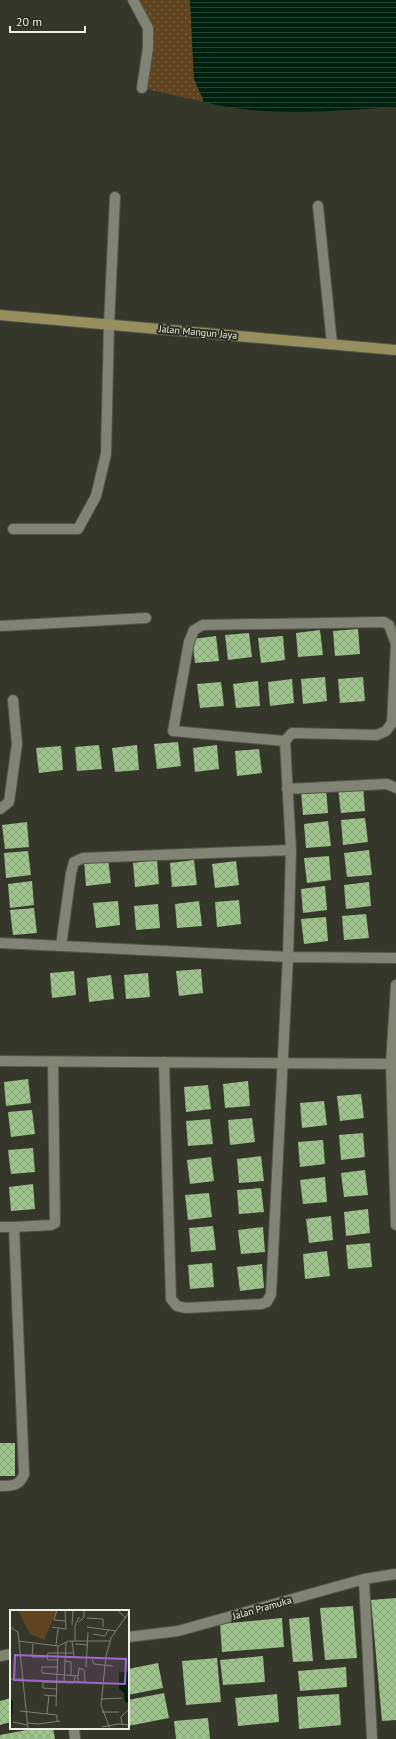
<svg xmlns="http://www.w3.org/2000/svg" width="396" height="1739" font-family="'PT Sans',sans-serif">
  <defs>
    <pattern id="green-dots" width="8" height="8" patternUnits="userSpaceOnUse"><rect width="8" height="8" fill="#604420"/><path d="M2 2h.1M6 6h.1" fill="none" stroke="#775f40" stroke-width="1.8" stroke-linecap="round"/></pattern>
    <pattern id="water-rules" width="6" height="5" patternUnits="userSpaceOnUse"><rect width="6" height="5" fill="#002110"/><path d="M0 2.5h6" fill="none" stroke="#264233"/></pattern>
    <pattern id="building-cross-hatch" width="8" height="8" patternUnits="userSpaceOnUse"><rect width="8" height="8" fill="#9ec38c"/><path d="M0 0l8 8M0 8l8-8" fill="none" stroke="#88a47a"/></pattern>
  </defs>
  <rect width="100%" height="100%" fill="#35372a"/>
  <path fill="url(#green-dots)" d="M133 0H190L194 79 204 102 142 88 148 28Z"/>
  <path fill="url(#water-rules)" d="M190 0H396V107C332 111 267 118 204 102L194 79Z"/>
  <path fill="url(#building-cross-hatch)" d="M358 629 360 654 335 656 333 631Z
    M320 630 323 655 298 657 296 633Z
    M249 633 252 657 228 660 225 635Z
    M216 636 219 661 195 663 192 639Z
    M283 636 285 660 261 663 258 638Z
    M325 677 327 701 303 704 301 679Z
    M363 677 365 701 340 703 338 679Z
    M292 679 294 703 270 706 268 682Z
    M258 681 260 706 236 708 233 684Z
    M221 682 224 706 200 708 197 684Z
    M178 742 181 766 157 769 154 744Z
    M99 745 102 769 77 771 75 747Z
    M137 745 139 770 115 772 112 748Z
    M217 745 219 769 195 772 193 748Z
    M61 746 63 770 39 773 36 748Z
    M259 749 262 773 237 776 235 751Z
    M363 786 365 811 341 813 338 788Z
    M326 788 328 813 303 815 301 791Z
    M365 818 368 842 343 845 341 820Z
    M328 821 331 846 306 848 304 824Z
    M27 822 29 847 5 849 2 825Z
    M369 850 372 875 347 877 344 853Z
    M28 851 31 875 6 878 4 853Z
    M329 856 331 880 307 883 304 858Z
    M108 859 111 883 86 886 84 861Z
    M157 860 159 884 135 887 133 863Z
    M194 860 197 885 172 887 170 863Z
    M236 861 239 885 215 888 212 864Z
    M32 881 34 905 10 908 8 884Z
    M369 882 371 906 346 909 344 885Z
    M325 886 327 910 303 913 301 889Z
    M239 900 241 924 217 927 215 902Z
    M118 901 120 925 96 928 93 903Z
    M199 901 202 926 177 928 175 904Z
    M158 904 160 928 136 930 134 906Z
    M34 908 37 933 13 935 10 910Z
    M366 914 369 938 344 940 342 916Z
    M326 917 328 941 304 944 301 919Z
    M201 969 203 993 179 996 176 971Z
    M74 971 76 995 52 998 50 973Z
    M148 973 150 997 126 999 124 975Z
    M111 975 114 999 89 1002 87 978Z
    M28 1079 31 1103 6 1106 4 1082Z
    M248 1081 250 1106 225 1108 223 1084Z
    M208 1085 211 1109 186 1112 184 1087Z
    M361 1094 364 1118 340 1121 337 1096Z
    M324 1101 327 1125 302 1128 300 1103Z
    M32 1110 35 1134 11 1137 8 1112Z
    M252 1118 255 1142 230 1145 228 1120Z
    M210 1119 213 1144 188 1146 186 1121Z
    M363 1133 365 1157 341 1160 339 1135Z
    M323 1140 325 1164 300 1167 298 1142Z
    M33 1148 35 1172 11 1174 8 1150Z
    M261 1156 264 1181 239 1183 237 1159Z
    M211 1157 214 1181 190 1184 187 1160Z
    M365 1170 368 1195 344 1197 341 1173Z
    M325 1177 327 1202 303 1204 300 1180Z
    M33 1184 35 1209 11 1211 9 1187Z
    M261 1188 264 1212 239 1214 237 1190Z
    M209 1193 212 1217 188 1220 185 1195Z
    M368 1209 370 1233 346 1236 344 1212Z
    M331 1216 333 1240 309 1243 306 1219Z
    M213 1226 216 1250 191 1252 189 1228Z
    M263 1227 265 1252 241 1254 238 1230Z
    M370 1243 372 1267 348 1269 346 1245Z
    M327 1251 330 1276 305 1279 303 1254Z
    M212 1263 214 1287 190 1289 188 1265Z
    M262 1264 264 1288 240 1291 237 1267Z
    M0 1443H15V1476H0Z
    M396 1598V1720L382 1721 371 1600Z
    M353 1606 357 1658 325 1660 320 1608Z
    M309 1617 313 1661 293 1662 289 1619Z
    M282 1618 284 1647 222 1652 220 1624Z
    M263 1656 265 1682 223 1685 220 1660Z
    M217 1658 221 1702 186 1705 182 1661Z
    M158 1663 163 1688 128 1695V1669Z
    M346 1667 347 1687 300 1691 298 1671Z
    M164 1693 169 1718 128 1726V1700Z
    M277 1694 279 1722 238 1726 235 1698Z
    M339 1694 341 1725 299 1729 297 1697Z
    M11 1698V1722L0 1725V1701Z
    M208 1718 210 1739H176L174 1721Z
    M37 1728H53L55 1739H0V1735Z"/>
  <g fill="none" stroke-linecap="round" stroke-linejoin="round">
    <g stroke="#535549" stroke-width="12">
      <path id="street" d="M133 0 148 28V48L142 88
        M318 206 332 344
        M13 529H78L96 496 106 454 109 325 115 197
        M0 626 146 618
        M287 789 387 784 396 788
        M0 809 9 802 17 744 13 700
        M0 943 288 957 396 958
        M61 946 71 873 74 862 83 858 291 850
        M396 985 391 1064 396 1225
        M0 1061 396 1064
        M164 1062 171 1299 177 1306 186 1308 261 1304 267 1302 271 1294 288 957 291 850 285 741 173 731 189 642 194 630 203 625 384 622 389 625 396 644 392 723 386 731 377 735 292 733 285 741
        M0 1227H14L24 1474C20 1486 12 1486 0 1486
        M14 1227 51 1225 55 1223 53 1062
        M364 1579 372 1739
        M128 1637 178 1631 364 1579 396 1574
        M0 1656 11 1654
        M74 1728 75 1739"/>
    </g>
    <g stroke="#535549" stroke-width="12">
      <path id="secondary" d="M0 315 396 350"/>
    </g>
    <use href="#street" stroke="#818474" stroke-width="10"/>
    <use href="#secondary" stroke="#978f5e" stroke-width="10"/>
  </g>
  <g text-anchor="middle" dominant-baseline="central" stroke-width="4" stroke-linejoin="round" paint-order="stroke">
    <g font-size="10" fill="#eef0e7" stroke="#2b2d20">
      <text transform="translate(198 332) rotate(5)">Jalan Mangun Jaya</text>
      <text transform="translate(262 1608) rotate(-16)">Jalan Pramuka</text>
    </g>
  </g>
  <g transform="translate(10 1610)">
    <rect width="119" height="119" fill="#35372a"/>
    <path d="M8 0H47L34 30 20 24Z" fill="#604420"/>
    <path d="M109 62H119V93L115 92 114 83 109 79Z" fill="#002110"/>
    <path fill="none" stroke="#002110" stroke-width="2" d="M0 89 2 93 0 118"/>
    <path fill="none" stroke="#7f8176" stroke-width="1" d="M47 0 44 10 55 11M107 0 116 8M77 8 93 9V17M69 12 74 7V0M62 15 63 0M0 17 8 22 18 119M42 17 56 19 55 0M77 17 106 21M83 24 95 26 99 19M8 31 48 36 59 31H100M62 31 64 47 71 48M65 31V16L69 7M23 34 22 47H37L38 43H64M65 34 78 35M46 35 48 19M37 47 38 50H48M82 49 84 54 103 56M55 51 61 52V66M48 57H32V63L68 66 69 58 74 60 75 72H68V66M76 57 78 22M0 69H14M54 72 56 33M47 79 33 78V72L64 73 65 66M34 85 46 86M91 89 112 88M46 96 48 36M10 101 47 105V111M92 102H109M37 104 39 85M3 112 17 115M17 113 29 114 50 111M112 114 111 107 118 100M92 117 108 114 119 115M100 119 91 95 96 46 101 28 119 2"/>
    <path fill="#9e67cb" fill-opacity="0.15" stroke="#9e67cb" stroke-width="2" d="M5 45 116 49 115 74 4 70Z"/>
    <rect width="119" height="119" fill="none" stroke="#eef0e7" stroke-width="2"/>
  </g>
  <path d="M10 26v6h75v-6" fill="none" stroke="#eef0e7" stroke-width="2"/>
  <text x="16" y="26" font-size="12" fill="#eef0e7" stroke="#2b2d20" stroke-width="3" paint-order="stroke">20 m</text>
</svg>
